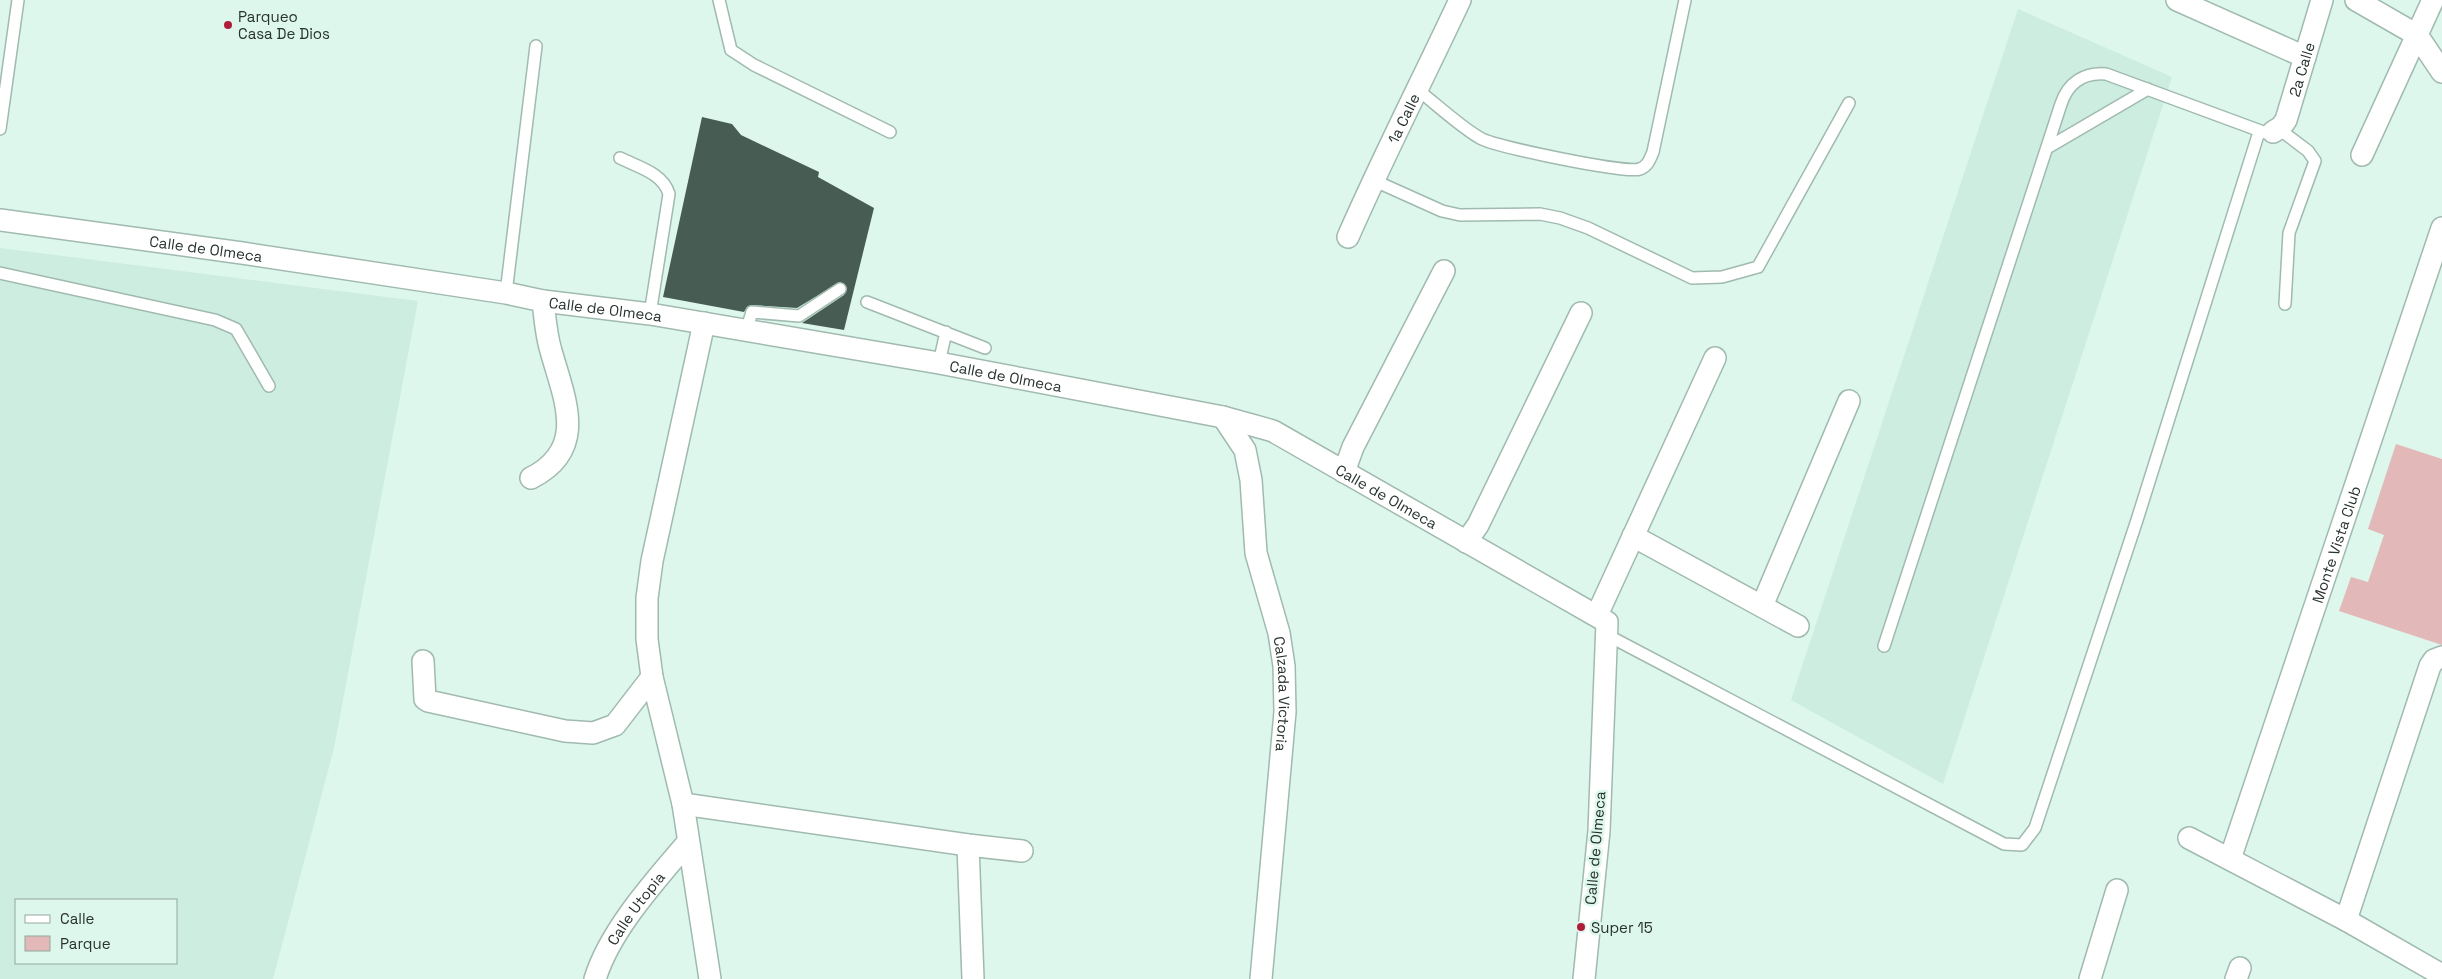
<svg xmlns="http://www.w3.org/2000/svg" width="2442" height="979" font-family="'Space Grotesk',sans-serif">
  <rect width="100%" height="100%" fill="#ddf7ec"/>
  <path fill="#cceddf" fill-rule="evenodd" d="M2018 9 2172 77 1943 784 1791 700Z
    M0 248 418 301 334 748 273 979H0ZM16 900H176V963H16Z"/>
  <path fill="#e2b8b8" d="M2396 444 2442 459V645L2339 611 2351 577 2368 582 2384 535 2368 529Z"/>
  <path fill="#475d54" d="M702 117 732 124 741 135 819 172 818 177 874 208 844 330 802 323 844 295 847 288 840 282 797 308 752 305 747 307 744 312 663 297Z"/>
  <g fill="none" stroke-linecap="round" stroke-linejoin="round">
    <g stroke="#a1baaf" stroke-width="14">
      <path id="lane" d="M719 0 731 50 754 65 890 132
        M1418 90C1436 104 1464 130 1482 139 1499 147 1625 174 1640 169 1648 166 1650 159 1653 152L1685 0
        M0 129 18 0
        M2279 129 2308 151 2315 161 2289 233 2285 304
        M2047 148 2148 89
        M620 158C638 167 663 173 669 194L650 314
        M1373 180 1442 211 1460 215 1540 214 1560 218 1588 228 1692 278 1722 277 1758 267 1849 103
        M0 273 215 320 236 329 269 386
        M506 293 536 46
        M867 302 985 348
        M746 331 752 312 799 316 840 289
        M939 363 946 332
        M1607 635 2004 844 2022 845 2035 828 2137 520 2259 132
        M1884 646 2061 104C2068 83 2084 72 2106 74L2266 133"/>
    </g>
    <g stroke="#a1baaf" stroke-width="24">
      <g id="street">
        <path d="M2177 0 2305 57"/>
        <path d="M2356 0 2417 35 2442 72"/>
        <path id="s1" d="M2273 132 2281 127 2286 120 2322 0"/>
        <path d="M2362 155 2432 2"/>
        <path id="s2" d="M0 220 242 253 506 293 543 301 650 314 939 363 1223 417 1273 431 1607 622 1599 831 1584 979"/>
        <path id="s3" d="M1348 237C1383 157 1423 79 1460 0"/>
        <path d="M704 323 652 561 647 598V639L652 677 683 804 710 979"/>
        <path id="s4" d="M1223 417 1245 450 1251 480 1256 553 1279 633 1284 666 1285 712 1261 979"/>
        <path d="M1344 472 1353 447 1444 271"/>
        <path d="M531 478C589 449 564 398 551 351 546 335 545 318 543 301"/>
        <path d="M1633 536 1798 626"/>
        <path d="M1466 542 1478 525 1581 313"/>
        <path d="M1762 606 1849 401"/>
        <path d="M1597 615 1715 358"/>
        <path d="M423 661 425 699 428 701 565 731 593 733 615 725 652 677"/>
        <path d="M683 804 968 845 1022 851"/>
        <path d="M2189 838 2346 920 2442 975"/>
        <path d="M968 845 973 979"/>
        <path id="s5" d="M2230 859 2442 228"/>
        <path d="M2346 920 2430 666 2434 660 2442 657"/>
        <path id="s6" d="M595 979C610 930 655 881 688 842"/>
        <path d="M2090 979 2117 890"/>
        <path d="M2236 979 2240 968"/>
      </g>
    </g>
    <use href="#lane" stroke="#fff" stroke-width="11"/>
    <use href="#street" stroke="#fff" stroke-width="21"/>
  </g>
  <g fill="#af1c39" stroke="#ddf7ec" stroke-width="2">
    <circle cx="228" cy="25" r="5"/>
    <circle cx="1581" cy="927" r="5"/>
  </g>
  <g text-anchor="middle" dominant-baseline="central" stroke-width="5" stroke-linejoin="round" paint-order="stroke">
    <g font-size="15" fill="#28322e" stroke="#ddf7ec" text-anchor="start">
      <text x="238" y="16">Parqueo<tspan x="238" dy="17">Casa De Dios</tspan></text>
      <text x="1591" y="927">Super 15</text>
    </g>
    <g font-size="15" fill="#28322e" stroke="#ddf7ec">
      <text stroke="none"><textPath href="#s1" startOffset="71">2a Calle</textPath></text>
      <text stroke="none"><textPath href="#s3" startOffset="131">1a Calle</textPath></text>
      <text stroke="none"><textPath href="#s2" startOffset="208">Calle de Olmeca</textPath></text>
      <text stroke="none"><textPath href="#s2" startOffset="612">Calle de Olmeca</textPath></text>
      <text stroke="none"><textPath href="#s2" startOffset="1018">Calle de Olmeca</textPath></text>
      <text stroke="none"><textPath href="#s2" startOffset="1422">Calle de Olmeca</textPath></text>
      <text stroke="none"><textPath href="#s5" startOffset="332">Monte Vista Club</textPath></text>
      <text stroke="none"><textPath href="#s4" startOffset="288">Calzada Victoria</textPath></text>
      <text transform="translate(1595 848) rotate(-85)">Calle de Olmeca</text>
      <text stroke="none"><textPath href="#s6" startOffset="82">Calle Utopia</textPath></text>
    </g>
  </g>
  <rect x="15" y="899" width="162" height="65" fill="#ddf7ec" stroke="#95a8a0"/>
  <rect x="25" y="915" width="25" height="8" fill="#ffffff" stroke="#95a8a0"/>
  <text x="60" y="924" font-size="15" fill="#28322e">Calle</text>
  <rect x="25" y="936" width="25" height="15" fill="#e2b8b8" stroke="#95a8a0"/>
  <text x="60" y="949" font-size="15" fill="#28322e">Parque</text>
</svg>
